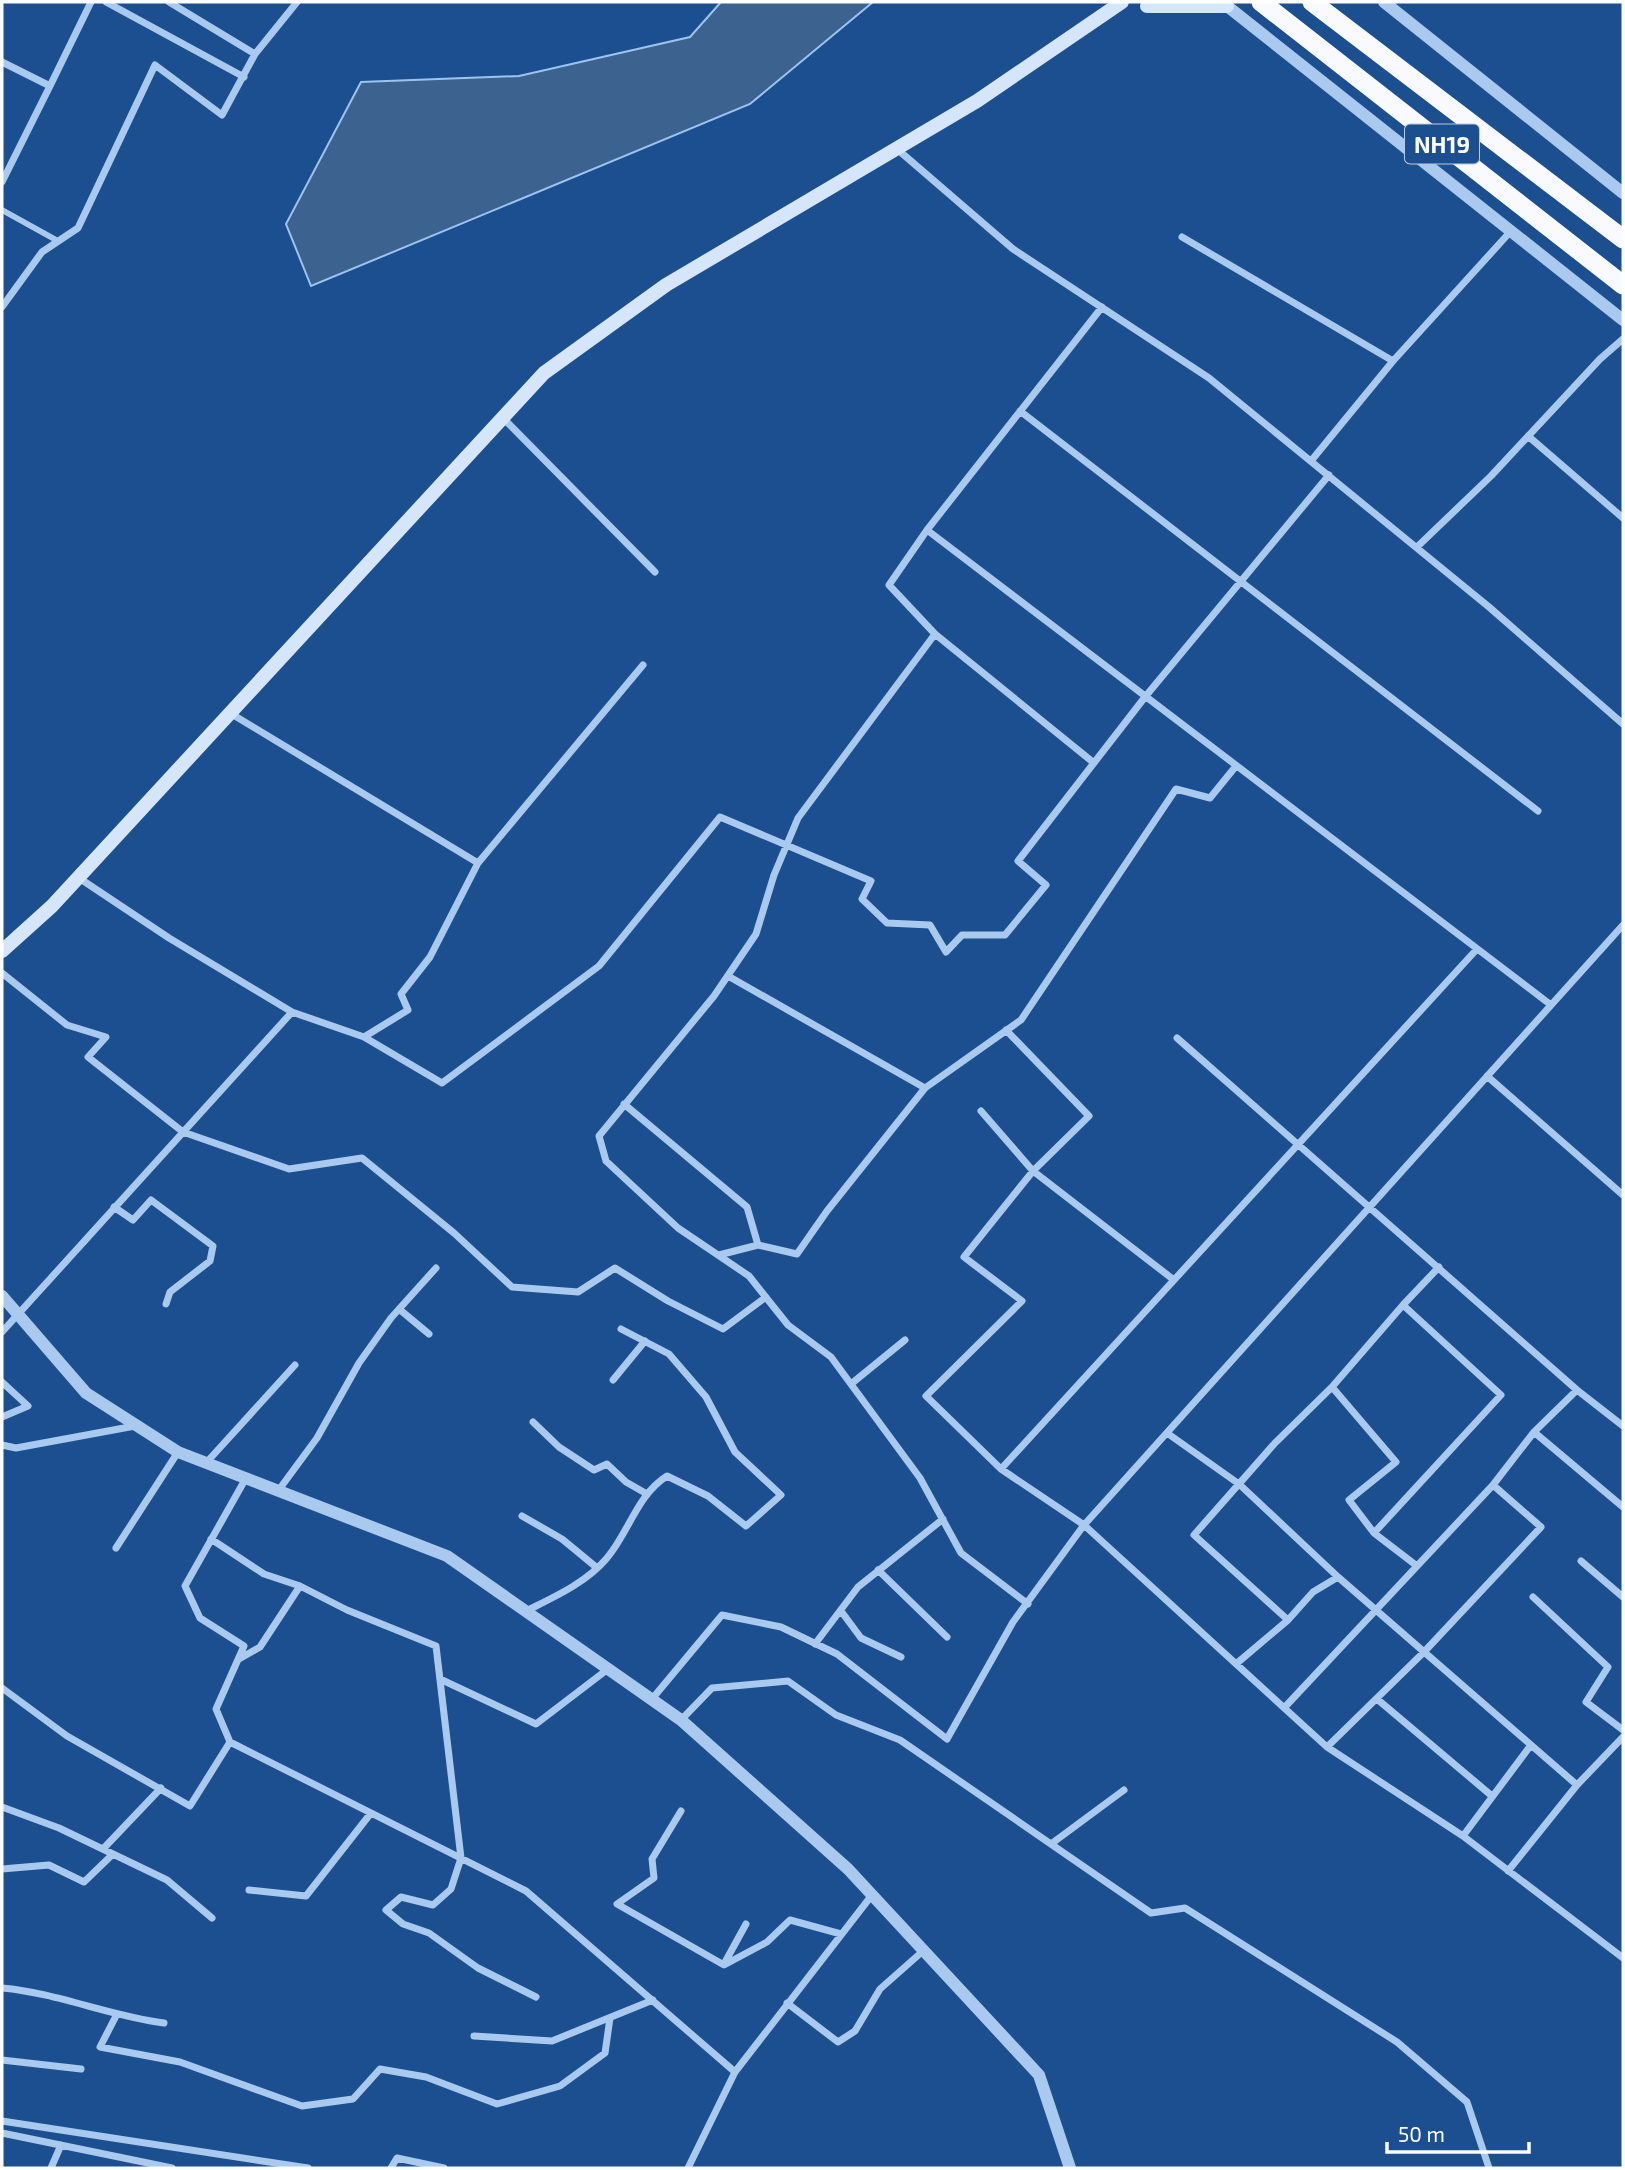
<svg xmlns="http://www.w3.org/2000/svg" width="1625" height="2170" font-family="'Exo 2',sans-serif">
  <rect width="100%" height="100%" fill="#1b4f8f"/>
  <path fill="#3c6290" stroke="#9cc4f0" stroke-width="2" d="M721 2H873L750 104 311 286 286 224 361 82 519 76 690 37Z"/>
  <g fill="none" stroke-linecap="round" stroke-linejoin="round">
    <path stroke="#a9c9ee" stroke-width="6" d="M2 210 58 241"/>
    <path stroke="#a9c9ee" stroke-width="7" d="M106 2 244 77
      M169 2 255 54 297 2
      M2 62 50 86 2 182
      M50 86 91 2
      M897 149 1013 249 1209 378 1489 607 1623 724
      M1182 237 1393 361 1311 461
      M2 307 42 252 78 228 155 65 222 115 255 54
      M1102 307 927 530 1551 1005
      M1393 361 1511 231
      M1020 411 1538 811
      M503 418 655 572
      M1528 436 1623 518
      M927 530 889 585 935 634 798 818 774 875 756 934 714 996 599 1136 606 1161 678 1228 749 1276 788 1325 831 1357 920 1478 961 1553 1028 1604
      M1417 547 1491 476 1600 359 1623 339
      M935 634 1094 763
      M230 713 478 863
      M79 878 169 938 292 1012 364 1037 442 1083 599 966 720 817 871 881 862 899 887 923 930 925 946 952 962 935H1005L1046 885 1018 861 1145 697 1329 475
      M2 973 67 1025 106 1037 88 1057 183 1132 289 1169 362 1158 454 1233 512 1287 578 1292 615 1268 668 1301 723 1329 766 1297
      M728 976 925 1088
      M1006 1030 1089 1116 1033 1171 964 1257 1022 1301 926 1396 1001 1469 1084 1525 1327 1747 1463 1836 1623 1958
      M364 1037 408 1010 401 994 430 957 478 863 643 665
      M1177 1038 1577 1390 1623 1426
      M1487 1076 1623 1195
      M624 1104 747 1207 758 1245 797 1254 827 1211 925 1088 1021 1020 1176 789 1210 798 1236 766
      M981 1111 1033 1171 1174 1280
      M114 1207 133 1220 151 1200 213 1246 210 1261 170 1292 166 1304
      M719 1255 758 1245
      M399 1309 429 1334
      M2 1332 292 1012
      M613 1380 645 1341
      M2 1382 28 1406 2 1417
      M851 1384 905 1340
      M1332 1387 1403 1305
      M533 1422 559 1447 594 1470 607 1464 626 1482 647 1494
      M1534 1432 1577 1390
      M1167 1433 1239 1484 1338 1577 1313 1592 1288 1620
      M2 1445 16 1448 135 1426
      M206 1463 295 1365
      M1001 1469 1477 949
      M246 1478 185 1586 200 1618 244 1646 216 1709 230 1742 526 1891 735 2072 688 2168
      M1493 1485 1534 1432 1623 1507
      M278 1491 317 1438 359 1363 391 1318 436 1268
      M522 1516 562 1539 596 1567
      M1374 1533 1501 1395 1403 1305 1439 1267
      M211 1539 264 1574 300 1586 260 1647 239 1659
      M116 1548 178 1452
      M1581 1561 1623 1597
      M878 1570 947 1637
      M1338 1577 1577 1785
      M300 1586 347 1610 436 1646 461 1858 451 1889 433 1905 401 1897 386 1910 403 1924 429 1933 478 1968 536 1997
      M1533 1597 1608 1667 1586 1702 1623 1730
      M526 1611C554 1597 586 1583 607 1558 629 1532 637 1495 667 1476L708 1496 746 1526 781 1495 735 1452 706 1397 669 1354 621 1329
      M841 1611 861 1638 901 1657
      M815 1644 858 1587 943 1519
      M1236 1664 1288 1620 1194 1535 1275 1443 1332 1387 1396 1462 1349 1500 1374 1533 1417 1566
      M440 1679 536 1724 608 1669
      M2 1688 67 1736 190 1806 230 1742
      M652 1699 722 1615 781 1627 837 1654 947 1739 1013 1622 1084 1525 1623 925
      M1377 1699 1492 1796
      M1284 1708 1493 1485 1541 1527 1424 1652 1327 1747
      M681 1720 712 1688 788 1681 836 1715 900 1740 1151 1913 1185 1908 1397 2042 1467 2102 1489 2168
      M2 1807 59 1828 167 1880 212 1918
      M681 1811 652 1859 654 1878 617 1904 724 1965 767 1942 790 1920 841 1934
      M1463 1836 1531 1745
      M1051 1844 1124 1790
      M103 1849 161 1788
      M2 1869 49 1865 84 1882 113 1854
      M1508 1871 1577 1785 1623 1737
      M249 1890 306 1896 371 1813
      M724 1964 746 1924
      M2 1988C58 1993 109 2016 164 2023
      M787 2003 838 2042 855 2031 880 1989 923 1951
      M117 2014 100 2047 180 2062 302 2106 353 2099 380 2069 426 2077 497 2104 560 2086 605 2053 610 2018
      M474 2036 552 2041 653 2000
      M2 2060 81 2069
      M735 2072 872 1895
      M2 2121 308 2168
      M2 2133 172 2168
      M51 2168 61 2145
      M391 2168 397 2158 444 2168"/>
    <path stroke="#a9c9ee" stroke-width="12" d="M1384 2 1623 193
      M1227 6 1623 320
      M2 1296 86 1393 178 1452 447 1556 681 1720 848 1869 1039 2075 1070 2168"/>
    <path stroke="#d6e6fa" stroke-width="14" d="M1147 6H1227
      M2 951 52 906 544 373 666 285 977 101 1122 2"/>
    <path stroke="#f8faff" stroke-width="19" d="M1261 2 1623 285
      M1312 2 1623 239"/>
  </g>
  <g text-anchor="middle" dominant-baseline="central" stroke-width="6" stroke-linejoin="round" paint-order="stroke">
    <rect fill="#1b4f8f" stroke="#bbcadd" stroke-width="2" x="1405" y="124.5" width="74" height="39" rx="5"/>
    <g font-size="23" font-weight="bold" fill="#fff">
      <text x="1442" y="144">NH19</text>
    </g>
  </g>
  <rect width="1625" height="2170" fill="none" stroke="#ffffff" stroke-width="7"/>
  <path d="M1387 2142v10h142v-10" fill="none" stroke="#ffffff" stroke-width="3.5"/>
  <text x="1398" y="2142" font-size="21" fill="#ffffff" stroke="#1b4f8f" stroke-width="5" paint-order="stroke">50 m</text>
</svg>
